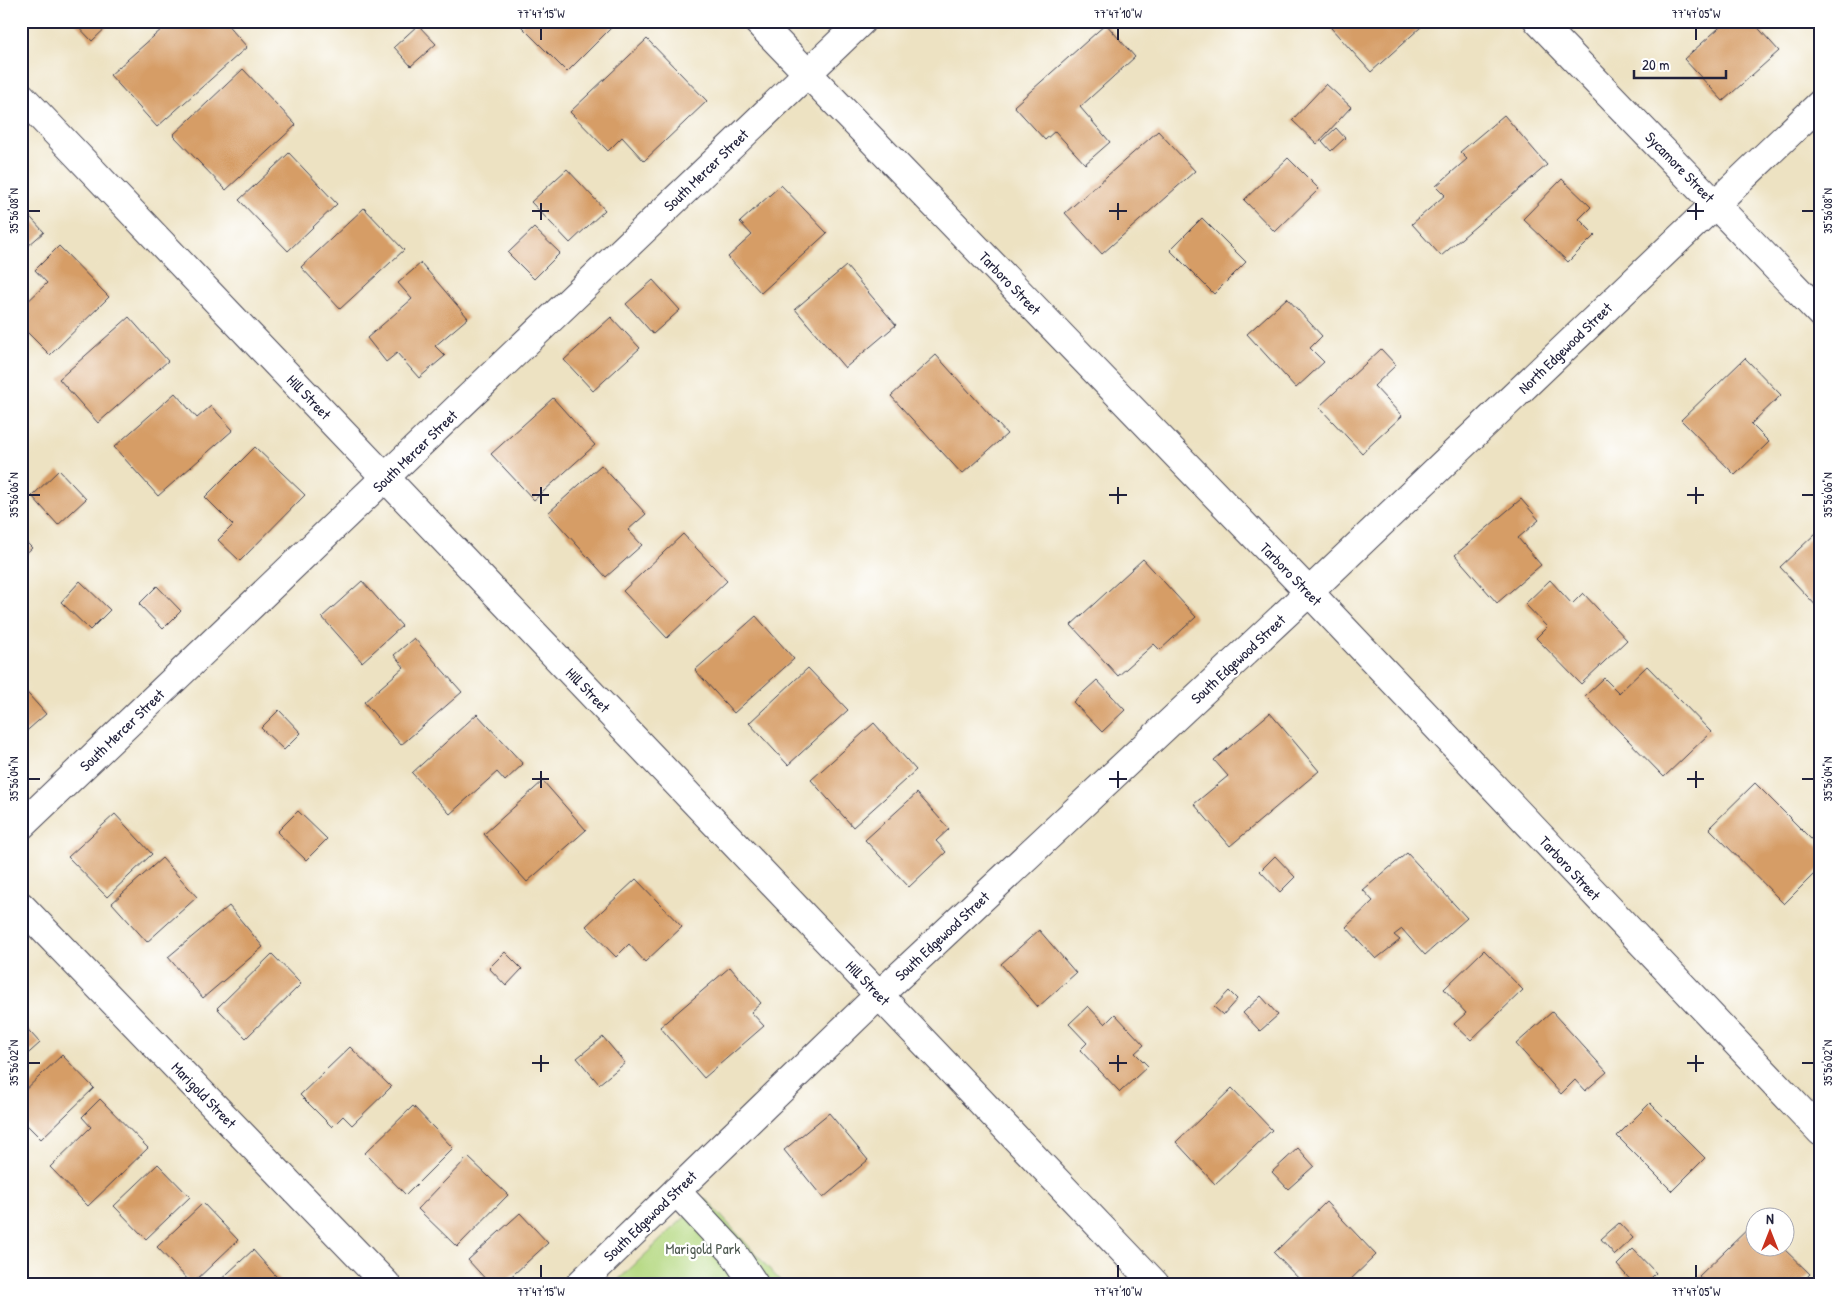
<svg xmlns="http://www.w3.org/2000/svg" width="1842" height="1305" font-family="'Patrick Hand',sans-serif">
  <rect width="100%" height="100%" fill="#fff"/>
  <filter id="ink" filterUnits="userSpaceOnUse"><feTurbulence type="fractalNoise" baseFrequency=".02" numOctaves="2"/><feDisplacementMap in="SourceGraphic" scale="10" xChannelSelector="R" yChannelSelector="G"/><feConvolveMatrix kernelMatrix="1 2 1 2 8 2 1 2 1" color-interpolation-filters="sRGB"/></filter>
  <filter id="wash" filterUnits="userSpaceOnUse"><feTurbulence type="fractalNoise" baseFrequency=".0096" numOctaves="4" result="noise"/><feDisplacementMap in="SourceGraphic" scale="20" xChannelSelector="R" yChannelSelector="G"/><feGaussianBlur stdDeviation="1.12" result="paint"/><feColorMatrix in="noise" values="0 0 0 0 0 0 0 0 0 0 0 0 0 0 0 0 0 1.4 0 .05"/><feComposite in="paint" operator="in"/></filter>
  <g filter="url(#wash)">
    <rect width="100%" height="100%" fill="#ede2c2"/>
    <path fill="#b4d880" stroke="#6b7d5e" d="M705 1198 783 1284H614Z"/>
    <g id="blocks">
      <path fill="#d69d66" d="M73 21H113L92 41Z
        M171 21H224L247 47 157 127 110 75Z
        M525 21H618L567 72 521 26Z
        M1338 21H1416L1421 27 1371 72 1331 28Z
        M1727 21H1752L1779 51 1723 101 1684 59Z
        M1106 24 1135 57 1080 107 1110 142 1085 164 1055 131 1045 140 1014 106Z
        M418 25 436 44 411 66 394 47Z
        M647 39 707 101 644 161 622 137 608 151 570 112Z
        M243 69 296 125 226 190 173 135Z
        M1326 84 1351 107 1317 144 1292 120Z
        M1504 115 1547 165 1441 256 1412 224 1445 195 1436 186 1467 159 1460 152Z
        M1336 128 1345 138 1331 151 1322 141Z
        M1158 131 1195 171 1102 254 1065 213Z
        M289 153 337 204 288 251 239 200Z
        M1288 158 1319 189 1275 232 1244 200Z
        M567 169 605 210 570 243 531 202Z
        M1562 179 1591 207 1579 219 1595 235 1568 262 1523 219Z
        M781 185 827 233 761 293 728 257 752 235 740 222Z
        M21 207 44 232 21 252Z
        M364 208 404 250 340 309 301 267Z
        M1202 218 1246 262 1214 294 1170 250Z
        M534 228 560 253 534 279 508 253Z
        M59 246 109 297 50 355 21 326V308L47 283 35 270Z
        M421 263 468 318 435 346 445 356 419 378 397 353 386 362 367 338 412 299 398 283Z
        M846 266 896 325 845 368 795 309Z
        M653 280 680 310 653 334 626 304Z
        M1287 298 1322 336 1310 348 1324 362 1296 388 1247 334Z
        M129 317 168 361 98 423 59 379Z
        M611 317 640 348 593 391 564 360Z
        M1381 349 1396 365 1374 386 1402 416 1362 453 1319 407Z
        M936 355 1007 434 962 474 891 396Z
        M1745 358 1781 395 1751 424 1769 442 1735 475 1681 420Z
        M175 393 197 418 211 406 233 430 158 496 114 447Z
        M553 398 595 445 534 500 491 454Z
        M255 447 305 495 240 561 218 540 233 525 205 497Z
        M601 465 646 514 628 530 642 545 606 577 548 513Z
        M59 470 86 499 58 525 32 496Z
        M1521 499 1539 520 1518 538 1541 565 1497 603 1455 555Z
        M1816 533 1821 538V611L1780 567Z
        M683 534 727 581 667 638 623 591Z
        M21 537 32 548 21 558Z
        M1143 559 1196 617 1160 650 1154 644 1118 676 1071 625Z
        M1550 580 1572 604 1583 593 1627 640 1581 684 1536 638 1547 627 1525 604Z
        M80 581 110 610 90 630 61 602Z
        M362 581 402 626 362 662 322 617Z
        M157 586 181 611 163 629 139 604Z
        M756 616 794 659 734 713 695 670Z
        M414 638 462 692 401 745 364 702 404 667 394 655Z
        M1647 666 1711 732 1664 777 1585 696 1604 678 1619 693Z
        M808 668 848 710 788 765 749 723Z
        M1097 680 1125 710 1102 732 1073 702Z
        M21 686 46 714 21 736Z
        M279 710 301 733 284 750 261 728Z
        M1270 713 1319 771 1230 846 1194 804 1228 776 1214 760Z
        M477 714 523 764 505 781 497 772 450 814 412 773Z
        M874 723 916 770 853 827 811 780Z
        M543 781 586 830 527 882 484 834Z
        M1755 783 1821 849V867L1784 904 1709 828Z
        M917 793 949 829 936 841 946 852 909 887 865 840Z
        M298 811 327 839 306 860 277 832Z
        M115 814 152 854 107 897 68 857Z
        M1407 853 1467 918 1425 955 1402 929 1394 935 1400 940 1376 959 1346 927 1373 901 1363 890Z
        M1275 856 1295 877 1280 892 1260 871Z
        M162 858 197 897 147 942 112 903Z
        M636 879 682 927 645 962 629 944 616 957 586 926Z
        M229 906 263 947 203 998 168 957Z
        M1039 930 1076 973 1038 1007 1001 964Z
        M1484 950 1523 990 1471 1040 1454 1024 1466 1013 1444 989Z
        M505 952 522 969 506 986 489 968Z
        M272 954 301 984 246 1038 217 1008Z
        M730 967 761 1003 751 1012 764 1026 704 1078 660 1027Z
        M1229 991 1237 999 1223 1015 1214 1007Z
        M1261 996 1278 1015 1260 1031 1243 1013Z
        M1088 1006 1105 1024 1115 1014 1144 1045 1135 1053 1148 1066 1120 1092 1080 1050 1087 1043 1069 1024Z
        M1552 1012 1607 1072 1585 1091 1575 1080 1561 1094 1516 1044Z
        M21 1022 40 1043 21 1060Z
        M603 1037 625 1063 599 1084 577 1058Z
        M350 1047 391 1087 352 1125 343 1116 332 1127 300 1095Z
        M62 1055 94 1088 41 1139 21 1119V1094Z
        M1232 1088 1272 1130 1215 1184 1176 1142Z
        M100 1099 148 1148 88 1206 50 1167 91 1127 82 1117Z
        M1650 1103 1705 1158 1672 1191 1617 1136Z
        M413 1106 453 1148 406 1195 365 1153Z
        M829 1113 868 1160 823 1198 784 1150Z
        M1298 1148 1314 1166 1288 1189 1272 1172Z
        M468 1157 508 1195 457 1247 418 1209Z
        M158 1164 190 1197 146 1239 114 1206Z
        M1326 1202 1376 1255 1346 1284H1304L1274 1253Z
        M203 1203 238 1240 192 1284 157 1247Z
        M520 1213 548 1243 503 1284H490L468 1260Z
        M1619 1223 1633 1238 1615 1255 1601 1239Z
        M1754 1223V1248H1783L1810 1274 1800 1284H1707L1699 1276Z
        M1633 1249 1656 1273 1645 1284H1634L1617 1265Z
        M253 1250 282 1283 216 1284Z"/>
    </g>
  </g>
  <g filter="url(#ink)">
    <use href="#blocks" fill-opacity="0" stroke="#403f4f" stroke-width="1"/>
    <g fill="none" stroke-linecap="round" stroke-linejoin="round">
      <g stroke="#403f4f" stroke-width="30">
        <path id="minor" d="M757 21 1309 592 1821 1132
          M1538 21 1821 314
          M21 96 1155 1284
          M21 826 862 21
          M21 906 386 1284
          M676 1191 732 1251 754 1284
          M580 1284 879 995 1309 592 1821 103"/>
      </g>
      <use href="#minor" stroke="#fff" stroke-width="28"/>
    </g>
  </g>
  <path fill="none" stroke="#22223b" stroke-width="2" d="M541 28V40M1118 28V40M1696 28V40M541 203V220M1118 203V220M1696 203V220M28 211H40M532 211H549M1109 211H1127M1687 211H1704M1802 211H1814M541 487V504M1118 487V504M1696 487V504M28 495H40M532 495H549M1109 495H1127M1687 495H1704M1802 495H1814M541 771V788M1118 771V788M1696 771V788M28 779H40M532 779H549M1109 779H1127M1687 779H1704M1802 779H1814M541 1055V1072M1118 1055V1072M1696 1055V1072M28 1063H40M532 1063H549M1109 1063H1127M1687 1063H1704M1802 1063H1814M541 1265V1278M1118 1265V1278M1696 1265V1278"/>
  <g text-anchor="middle" dominant-baseline="central" stroke-width="4.5" stroke-linejoin="round" paint-order="stroke">
    <g font-size="15" fill="#22223b" stroke="#fff">
      <text transform="translate(1680 167) rotate(46)">Sycamore Street</text>
      <text transform="translate(706 170) rotate(-44)">South Mercer Street</text>
      <text transform="translate(1010 283) rotate(46)">Tarboro Street</text>
      <text transform="translate(1565 348) rotate(-44)">North Edgewood Street</text>
      <text transform="translate(309 397) rotate(46)">Hill Street</text>
      <text transform="translate(415 451) rotate(-44)">South Mercer Street</text>
      <text transform="translate(1291 574) rotate(46)">Tarboro Street</text>
      <text transform="translate(1238 659) rotate(-43)">South Edgewood Street</text>
      <text transform="translate(588 690) rotate(46)">Hill Street</text>
      <text transform="translate(122 730) rotate(-44)">South Mercer Street</text>
      <text transform="translate(1570 868) rotate(47)">Tarboro Street</text>
      <text transform="translate(942 936) rotate(-43)">South Edgewood Street</text>
      <text transform="translate(868 983) rotate(46)">Hill Street</text>
      <text transform="translate(204 1095) rotate(46)">Marigold Street</text>
      <text transform="translate(650 1216) rotate(-44)">South Edgewood Street</text>
    </g>
    <g font-size="15" fill="#4e5950" stroke="#fff">
      <text x="703" y="1248">Marigold Park</text>
    </g>
  </g>
  <rect width="1842" height="1305" fill="none" stroke="#fff" stroke-width="55"/>
  <g transform="translate(1770 1232)"><circle r="24" fill="#ffffff" stroke="#a7a7b1"/>
  <path d="M0-4L9 19L0 12L-9 19Z" fill="#c8321e"/>
  <text y="-8" font-size="14" font-weight="bold" text-anchor="middle" fill="#22223b">N</text>
  </g>
  <path d="M1634 70v8h92v-8" fill="none" stroke="#22223b" stroke-width="2.5"/>
  <text x="1642" y="70" font-size="15" fill="#22223b" stroke="#ffffff" stroke-width="4" paint-order="stroke">20 m</text>
  <rect x="28" y="28" width="1786" height="1250" fill="none" stroke="#22223b" stroke-width="2"/>
  <g font-size="12" text-anchor="middle" fill="#22223b">
    <text x="541" y="18">77°47'15"W</text>
    <text x="1118" y="18">77°47'10"W</text>
    <text x="1696" y="18">77°47'05"W</text>
    <text transform="translate(14 211) rotate(-90)" y="4">35°56'08"N</text>
    <text transform="translate(1828 211) rotate(-90)" y="4">35°56'08"N</text>
    <text transform="translate(14 495) rotate(-90)" y="4">35°56'06"N</text>
    <text transform="translate(1828 495) rotate(-90)" y="4">35°56'06"N</text>
    <text transform="translate(14 779) rotate(-90)" y="4">35°56'04"N</text>
    <text transform="translate(1828 779) rotate(-90)" y="4">35°56'04"N</text>
    <text transform="translate(14 1063) rotate(-90)" y="4">35°56'02"N</text>
    <text transform="translate(1828 1063) rotate(-90)" y="4">35°56'02"N</text>
    <text x="541" y="1296">77°47'15"W</text>
    <text x="1118" y="1296">77°47'10"W</text>
    <text x="1696" y="1296">77°47'05"W</text>
  </g>
</svg>
